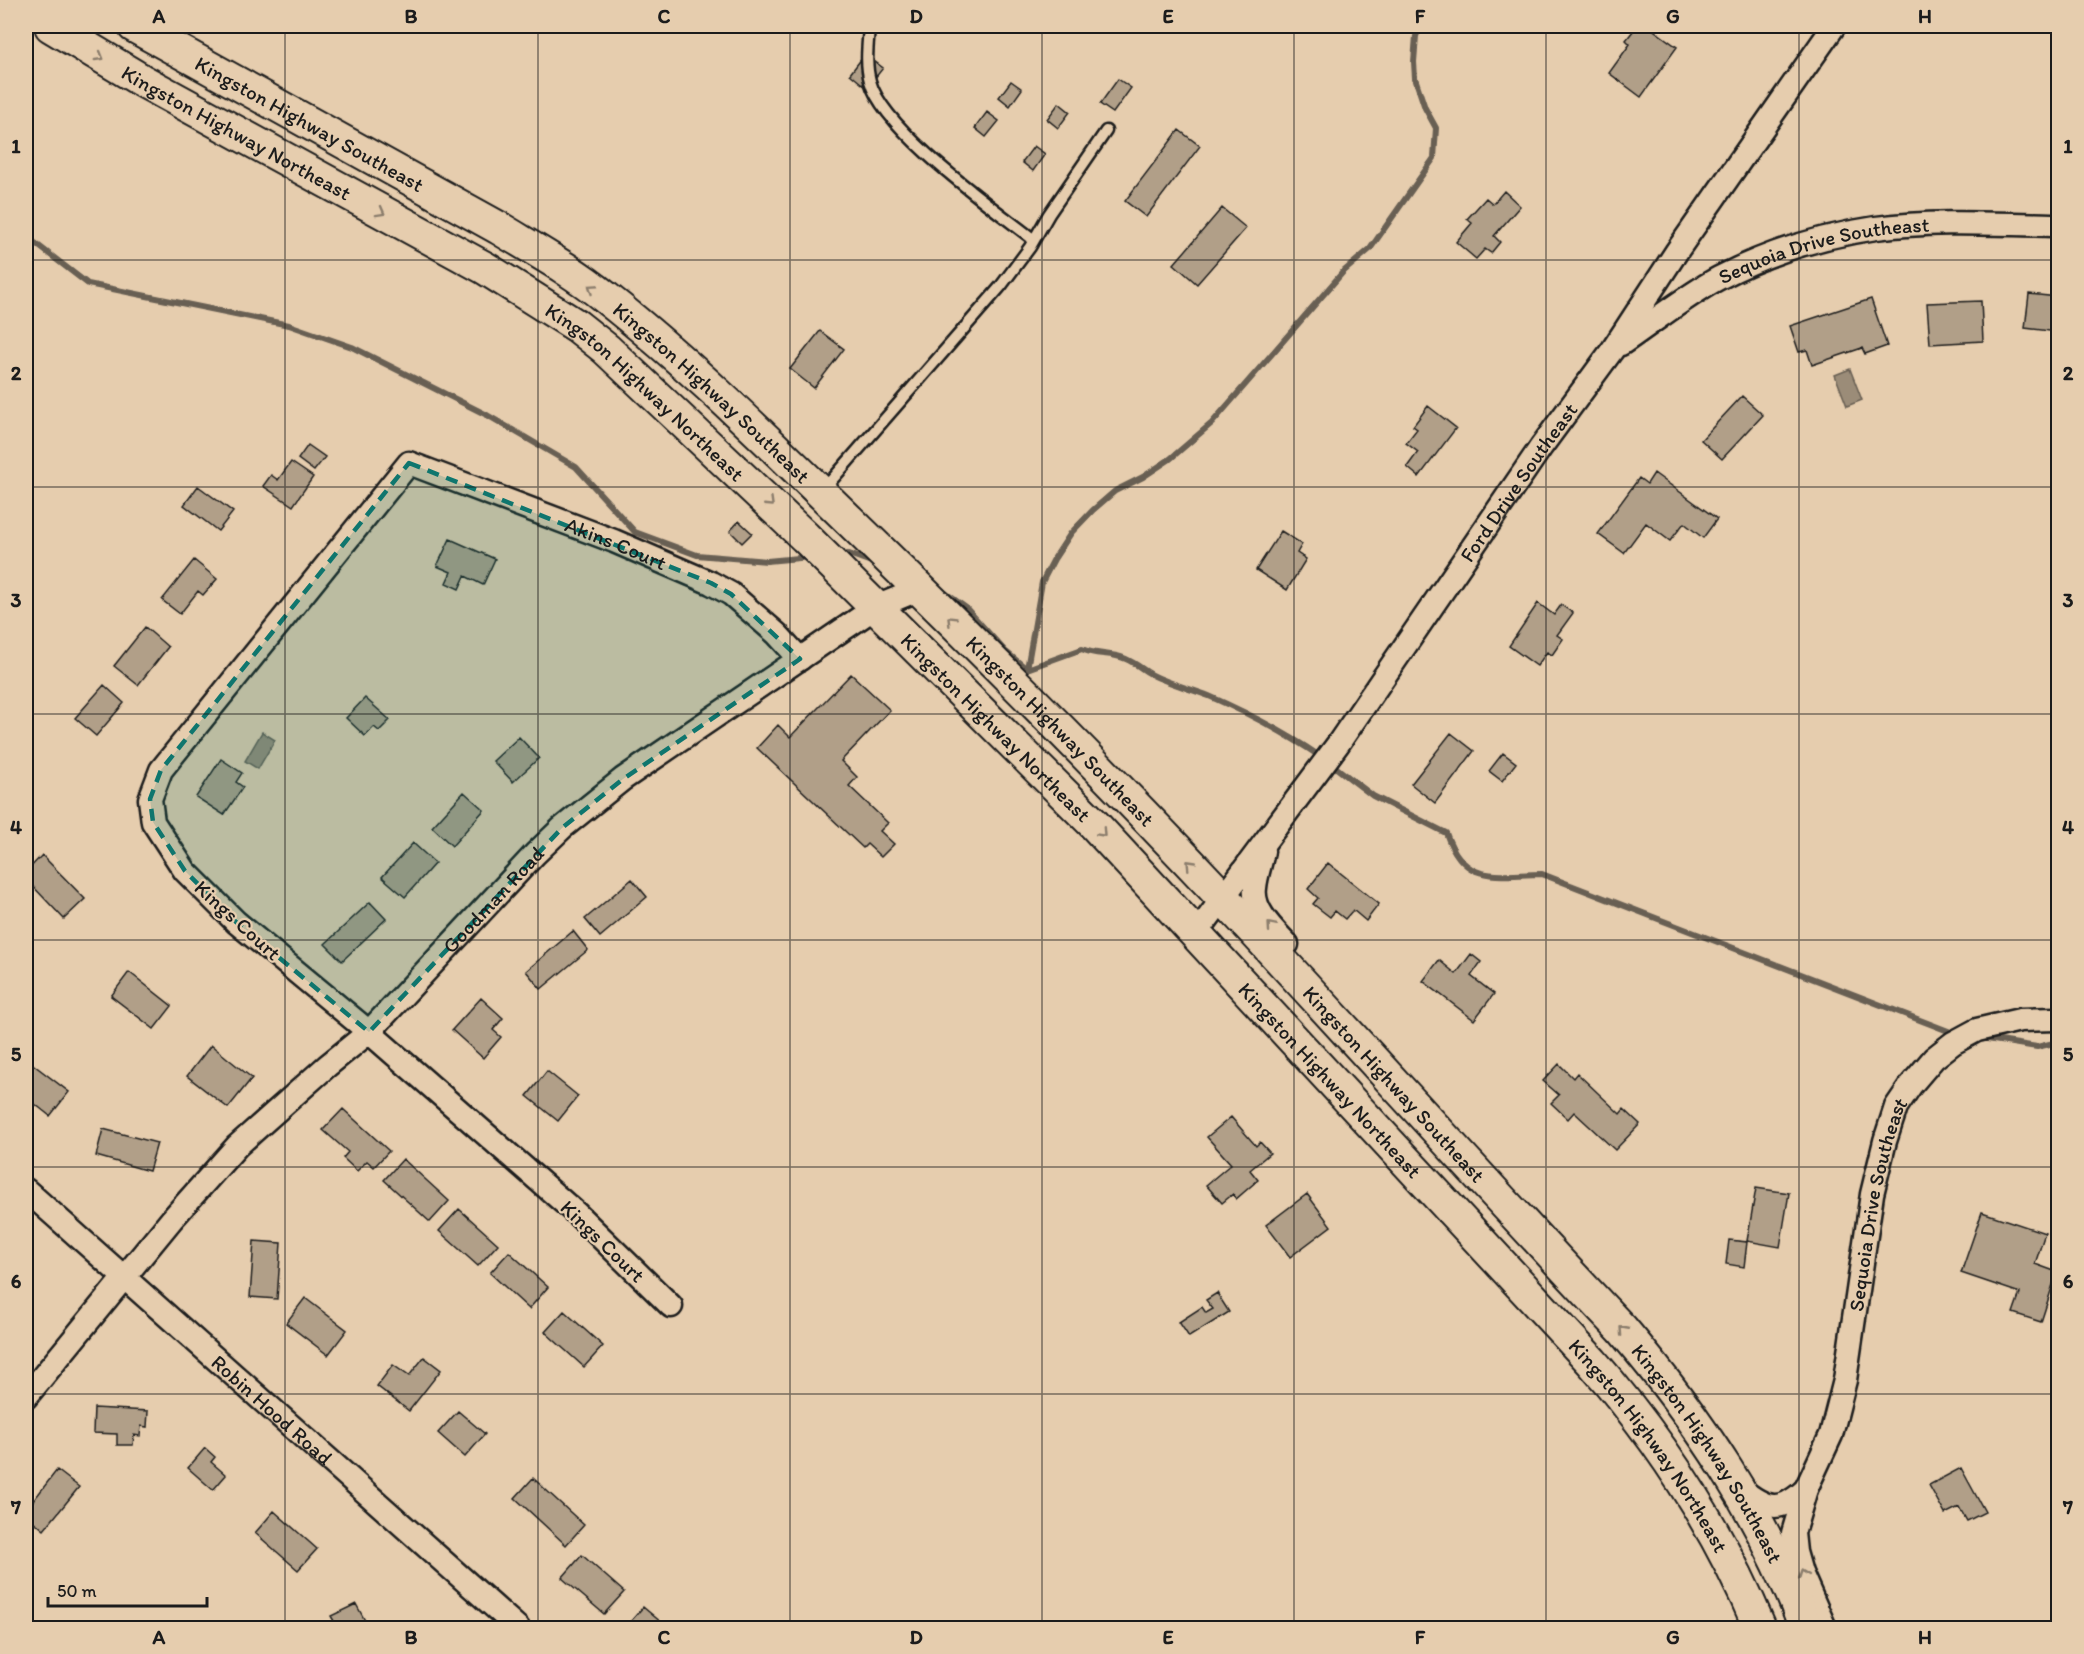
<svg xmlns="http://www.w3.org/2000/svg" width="2084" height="1654" font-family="Itim,sans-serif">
  <rect width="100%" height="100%" fill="#e6cdae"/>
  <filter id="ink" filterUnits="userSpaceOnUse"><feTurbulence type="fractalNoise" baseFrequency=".0167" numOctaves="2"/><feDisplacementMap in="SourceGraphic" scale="12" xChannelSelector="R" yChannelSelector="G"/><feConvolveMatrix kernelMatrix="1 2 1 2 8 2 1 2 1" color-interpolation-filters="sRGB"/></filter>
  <g filter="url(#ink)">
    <path fill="#9b8c78" stroke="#685f53" stroke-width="1.5" d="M1850 369 1862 400 1847 406 1835 375Z
      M262 732 275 740 258 769 245 761Z"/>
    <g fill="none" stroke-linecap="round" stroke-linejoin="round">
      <path stroke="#685f53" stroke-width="6" d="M26 236 88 284 289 325 352 347 487 415 576 467 635 532 697 555 767 561 810 557
        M838 555 849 554 874 563
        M937 587 966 608 1005 651 1027 669
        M1027 669 1082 649C1096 656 1111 652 1126 659 1135 663 1141 668 1149 673 1163 682 1192 689 1209 696 1248 713 1286 733 1321 757
        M1027 669 1042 582 1054 559 1071 533 1093 510 1115 491 1143 477 1170 459 1212 423 1343 272 1370 249 1434 158 1436 128 1425 108 1415 78 1414 62 1416 36 1421 26
        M1330 763 1373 796 1446 833C1465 886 1495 874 1542 874L1956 1034
        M1981 1038 2037 1047 2058 1042"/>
    </g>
    <path fill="#b19f88" stroke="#1c1c1c" stroke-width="1.5" d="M1637 26H1648L1677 47 1641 97 1609 73 1630 44 1626 40Z
      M1967 26H2003V31L1967 29Z
      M865 54 883 68 867 88 850 74Z
      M1118 79 1131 88 1113 113 1100 104Z
      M1011 81 1022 89 1010 106 999 97Z
      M1059 103 1070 112 1058 128 1047 119Z
      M987 112 999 121 986 137 975 128Z
      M1179 130 1200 146 1146 217 1125 201Z
      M1034 146 1045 154 1033 171 1022 162Z
      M1504 191 1520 206 1494 236 1500 242 1491 253 1485 249 1476 259 1456 242 1472 223 1467 219 1486 198 1493 204Z
      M1222 208 1246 228 1197 284 1174 264Z
      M2029 294 2058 297V332L2025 328Z
      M1871 299 1887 346 1865 354 1862 348 1812 365 1807 350 1799 352 1790 326Z
      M1981 301 1983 341 1930 344 1927 303Z
      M820 331 844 349 814 388 790 369Z
      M1742 396 1763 415 1722 459 1701 440Z
      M1428 406 1456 428 1419 477 1407 467 1418 452 1406 443 1417 429 1413 426Z
      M308 445 325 457 314 471 298 459Z
      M291 462 313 477 293 506 263 486 271 475 278 480Z
      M1654 473 1717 519 1703 538 1684 523 1670 541 1646 523 1624 553 1598 534 1639 478 1647 484Z
      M198 486 233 512 218 531 184 505Z
      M739 521 752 533 742 543 730 531Z
      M1281 531 1302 544 1297 553 1306 559 1287 590 1256 570Z
      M450 539 495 559 483 585 465 576 459 589 446 583 451 572 437 566Z
      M194 560 217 579 203 595 198 591 180 614 162 600Z
      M1538 603 1554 615 1561 605 1573 613 1557 635 1563 639 1552 655 1547 652 1537 666 1509 646Z
      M145 627 168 647 138 685 114 666Z
      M851 674 890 710 841 761 857 777 849 786 888 823 880 831 894 844 881 857 867 844 863 848 757 748 778 725 790 737Z
      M104 685 124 703 96 736 75 718Z
      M365 698 390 720 379 731 374 727 365 736 346 718Z
      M1451 733 1474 751 1435 803 1411 784Z
      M519 737 539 758 513 782 493 761Z
      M1503 753 1516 763 1502 781 1489 771Z
      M221 759 242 773 236 782 243 787 224 815 196 797Z
      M464 792 484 810 452 846 432 827Z
      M413 843 435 863 405 897 382 877Z
      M42 855 85 899 64 919 26 879V872Z
      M1328 863 1379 904 1366 921 1353 910 1345 919 1335 911 1330 917 1313 904 1318 898 1308 889Z
      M632 879 647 897 600 937 585 919Z
      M370 902 386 919 342 961 325 944Z
      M573 931 588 950 541 989 526 971Z
      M1471 954 1481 962 1471 976 1494 994 1474 1020 1423 981 1439 960 1456 974Z
      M129 972 172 1006 154 1029 111 996Z
      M481 998 503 1018 493 1030 501 1037 483 1058 452 1030Z
      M211 1045 252 1078 228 1108 187 1076Z
      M26 1059 69 1092 50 1116 26 1097Z
      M1559 1064 1573 1078 1577 1073 1620 1114 1624 1109 1640 1124 1615 1150 1574 1112 1568 1119 1551 1103 1559 1095 1543 1081Z
      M547 1071 578 1096 558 1121 527 1096Z
      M343 1109 389 1151 374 1167 367 1161 357 1171 343 1158 348 1152 323 1130Z
      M1231 1117 1256 1146 1260 1142 1270 1153 1250 1170 1258 1180 1236 1199 1233 1194 1222 1203 1206 1185 1231 1164 1207 1137Z
      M103 1129 157 1143 149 1171 96 1156Z
      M403 1159 449 1201 430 1222 384 1180Z
      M1756 1188 1789 1193 1780 1247 1747 1241Z
      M1307 1194 1331 1226 1290 1257 1266 1225Z
      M459 1209 498 1244 478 1266 439 1231Z
      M1982 1212 2045 1233 2035 1264 2057 1272 2041 1322 2013 1313 2020 1293 1961 1273Z
      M1729 1240 1747 1242 1744 1267 1726 1264Z
      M254 1241 281 1243 277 1299 250 1297Z
      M509 1252 548 1287 529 1309 490 1273Z
      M1217 1293 1229 1312 1189 1337 1179 1322 1202 1307 1206 1313 1213 1309 1206 1300Z
      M305 1298 347 1330 328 1355 286 1323Z
      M564 1311 603 1346 584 1367 545 1332Z
      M424 1357 441 1370 409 1411 377 1386 393 1365 409 1376Z
      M94 1408 148 1411 147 1427 141 1426 140 1436 134 1435 133 1445H117V1434L93 1433Z
      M458 1411 485 1434 465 1457 438 1433Z
      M205 1448 215 1457 211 1462 226 1475 213 1490 188 1468Z
      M1961 1468 1985 1512 1967 1521 1959 1507 1945 1514 1929 1485Z
      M57 1470 79 1487 44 1530 26 1515V1510Z
      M533 1478 584 1525 566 1545 515 1498Z
      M274 1511 317 1549 298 1570 255 1533Z
      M582 1555 624 1592 604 1614 562 1578Z
      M356 1604 369 1628H338L331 1616Z
      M643 1607 668 1628H625Z"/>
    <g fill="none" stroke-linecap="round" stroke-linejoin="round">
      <g stroke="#1c1c1c" stroke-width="15">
        <path id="lane" d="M869 26C868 44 865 63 870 81 883 130 992 207 1034 240
          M823 490 1001 286 1030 247 1049 214 1106 131"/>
      </g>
      <g stroke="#1c1c1c" stroke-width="27">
        <g id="street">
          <path id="s1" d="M1621 344C1652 323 1687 295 1719 278 1767 253 1822 236 1876 228 1935 220 1999 224 2058 225"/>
          <path d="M1263 851C1261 863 1256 875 1255 888 1252 910 1273 929 1287 944"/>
          <path id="s2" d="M1196 934 1338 744 1541 447 1613 349 1677 251 1834 26"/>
          <path id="s3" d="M26 1190 518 1628"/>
          <path id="s4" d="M671 1306 577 1214 369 1032 236 922 185 871 153 822 150 799 161 770 409 463 614 541 711 583 731 594 777 634 800 659"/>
          <path id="s5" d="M26 1397 172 1219 237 1146 327 1066 369 1032 535 854 562 828 623 779 876 607 920 589"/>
          <path d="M1741 1489C1767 1510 1781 1513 1806 1489"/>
          <path id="s6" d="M1825 1628 1801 1573 1795 1552 1793 1533 1806 1489 1831 1435 1845 1380 1872 1194 1885 1141 1896 1107 1911 1085 1934 1058 1953 1043 1977 1030 2020 1020 2058 1019"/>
        </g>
      </g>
      <g stroke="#1c1c1c" stroke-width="36">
        <g id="secondary">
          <path id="s7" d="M51 26 141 80 485 268 577 326 606 349 805 537 1092 822 1592 1362C1662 1442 1719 1530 1760 1628"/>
          <path id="s8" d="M134 26 499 228C535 250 573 271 605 297 705 376 794 467 885 555 1000 667 1113 781 1224 899 1357 1041 1487 1187 1622 1329 1700 1421 1763 1515 1806 1628"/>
        </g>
      </g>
      <use href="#lane" stroke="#e6cdae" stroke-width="10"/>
      <use href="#street" stroke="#e6cdae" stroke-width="22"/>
      <use href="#secondary" stroke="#e6cdae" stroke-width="32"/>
    </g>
    <defs><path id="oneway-chevron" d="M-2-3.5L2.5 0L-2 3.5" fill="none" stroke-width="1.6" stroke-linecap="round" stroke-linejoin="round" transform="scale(1.5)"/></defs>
    <g stroke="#8b7d6c">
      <use href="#oneway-chevron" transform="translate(100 57) rotate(30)"/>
      <use href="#oneway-chevron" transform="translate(381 212) rotate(29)"/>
      <use href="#oneway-chevron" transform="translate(592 288) rotate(-146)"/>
      <use href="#oneway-chevron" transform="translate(770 503) rotate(44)"/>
      <use href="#oneway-chevron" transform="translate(951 620) rotate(-135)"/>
      <use href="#oneway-chevron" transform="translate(1102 833) rotate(47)"/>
      <use href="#oneway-chevron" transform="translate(1190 864) rotate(-134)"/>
      <use href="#oneway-chevron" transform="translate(1271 926) rotate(-131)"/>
      <use href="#oneway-chevron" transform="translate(1623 1330) rotate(-132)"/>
      <use href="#oneway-chevron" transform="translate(1803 1574) rotate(-111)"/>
    </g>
  </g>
  <path fill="#0f766e" fill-opacity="0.2" stroke="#0f766e" stroke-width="4.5" stroke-dasharray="12 8" stroke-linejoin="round" d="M409 463 711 583 731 594 800 659 623 779 562 828 369 1032 236 922 185 871 153 822 150 799 161 770Z"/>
  <path fill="none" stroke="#1c1c1c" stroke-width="1.5" stroke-opacity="0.55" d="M285 26V1628M538 26V1628M790 26V1628M1042 26V1628M1294 26V1628M1546 26V1628M1799 26V1628M26 260H2058M26 487H2058M26 714H2058M26 940H2058M26 1167H2058M26 1394H2058"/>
  <g text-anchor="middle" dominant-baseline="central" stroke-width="4.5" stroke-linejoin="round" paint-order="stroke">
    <g font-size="21" fill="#1c1c1c" stroke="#e6cdae">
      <text stroke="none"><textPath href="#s8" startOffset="201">Kingston Highway Southeast</textPath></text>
      <text stroke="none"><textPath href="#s7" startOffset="214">Kingston Highway Northeast</textPath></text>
      <text stroke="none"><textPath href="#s1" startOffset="228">Sequoia Drive Southeast</textPath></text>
      <text stroke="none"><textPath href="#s7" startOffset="700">Kingston Highway Northeast</textPath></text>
      <text stroke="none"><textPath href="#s8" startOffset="687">Kingston Highway Southeast</textPath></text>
      <text stroke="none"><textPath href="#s2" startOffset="555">Ford Drive Southeast</textPath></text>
      <text stroke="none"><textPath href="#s4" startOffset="1382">Akins Court</textPath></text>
      <text stroke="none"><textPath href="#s7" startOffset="1186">Kingston Highway Northeast</textPath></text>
      <text stroke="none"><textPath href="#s8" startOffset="1173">Kingston Highway Southeast</textPath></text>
      <text stroke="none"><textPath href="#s5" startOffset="684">Goodman Road</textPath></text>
      <text transform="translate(238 920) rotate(42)">Kings Court</text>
      <text stroke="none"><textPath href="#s7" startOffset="1672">Kingston Highway Northeast</textPath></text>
      <text stroke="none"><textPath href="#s8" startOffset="1659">Kingston Highway Southeast</textPath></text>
      <text stroke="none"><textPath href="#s6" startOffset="442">Sequoia Drive Southeast</textPath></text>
      <text transform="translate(603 1241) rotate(44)">Kings Court</text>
      <text stroke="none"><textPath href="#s3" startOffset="330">Robin Hood Road</textPath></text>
      <text stroke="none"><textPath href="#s7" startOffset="2158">Kingston Highway Northeast</textPath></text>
      <text stroke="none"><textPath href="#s8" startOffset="2145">Kingston Highway Southeast</textPath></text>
    </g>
  </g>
  <rect width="2084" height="1654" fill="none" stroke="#e6cdae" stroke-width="66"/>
  <path d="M48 1597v9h159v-9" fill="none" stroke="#1c1c1c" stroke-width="3"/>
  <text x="57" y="1597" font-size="18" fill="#1c1c1c" stroke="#e6cdae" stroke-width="4.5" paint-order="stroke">50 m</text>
  <rect x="33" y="33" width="2018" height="1588" fill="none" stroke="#1c1c1c" stroke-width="2"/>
  <g font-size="20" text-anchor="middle" font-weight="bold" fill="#1c1c1c">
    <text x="159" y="23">A</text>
    <text x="411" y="23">B</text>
    <text x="664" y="23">C</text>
    <text x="916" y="23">D</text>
    <text x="1168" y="23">E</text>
    <text x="1420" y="23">F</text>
    <text x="1673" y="23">G</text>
    <text x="1925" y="23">H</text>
    <text x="16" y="153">1</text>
    <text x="2068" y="153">1</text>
    <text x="16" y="380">2</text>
    <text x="2068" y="380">2</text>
    <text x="16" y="607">3</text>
    <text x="2068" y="607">3</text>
    <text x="16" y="834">4</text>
    <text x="2068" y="834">4</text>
    <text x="16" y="1061">5</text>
    <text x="2068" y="1061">5</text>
    <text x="16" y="1288">6</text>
    <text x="2068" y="1288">6</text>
    <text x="16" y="1514">7</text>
    <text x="2068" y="1514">7</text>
    <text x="159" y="1644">A</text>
    <text x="411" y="1644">B</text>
    <text x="664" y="1644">C</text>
    <text x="916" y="1644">D</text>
    <text x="1168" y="1644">E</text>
    <text x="1420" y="1644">F</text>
    <text x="1673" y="1644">G</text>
    <text x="1925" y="1644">H</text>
  </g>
</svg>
